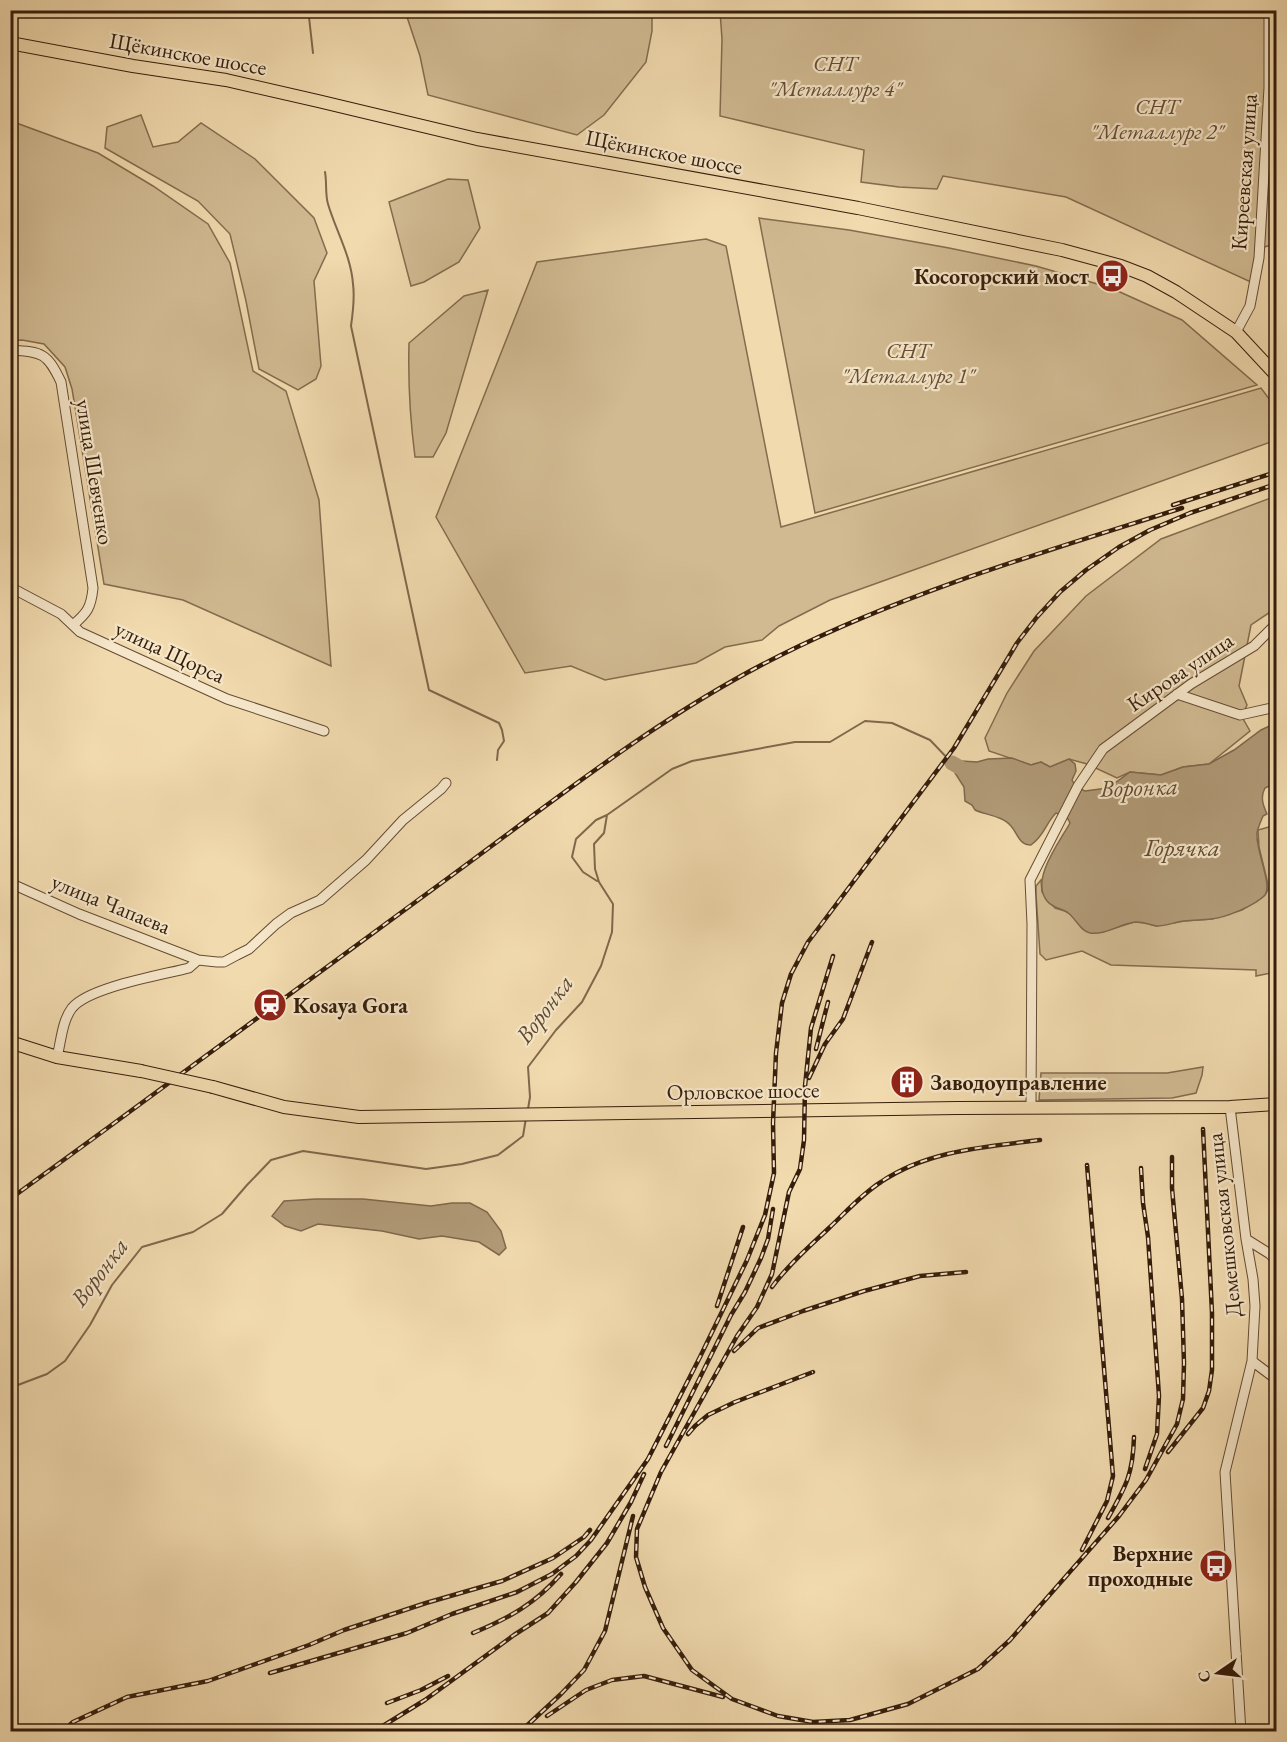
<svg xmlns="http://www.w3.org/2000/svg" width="1287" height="1742" font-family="'EB Garamond',serif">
  <rect width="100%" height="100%" fill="#f1daae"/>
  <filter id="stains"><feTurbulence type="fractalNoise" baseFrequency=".00333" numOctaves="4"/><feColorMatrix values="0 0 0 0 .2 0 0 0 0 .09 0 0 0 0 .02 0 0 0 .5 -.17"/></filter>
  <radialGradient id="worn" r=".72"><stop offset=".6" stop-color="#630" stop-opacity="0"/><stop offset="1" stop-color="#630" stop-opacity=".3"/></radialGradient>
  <path fill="#d1ba92" stroke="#836c4e" stroke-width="1.5" d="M405 11H652V31L646 62 604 115 577 135 428 95 420 56Z
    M720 11H1276V243L1259 249 1255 284 1066 197 943 176 937 189 899 187 861 182 864 150 720 116 722 39Z
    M141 115 153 147 178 142 201 123 255 159 314 218 327 253 314 281 321 366 316 379 298 390 259 369 246 301 230 234 198 201 105 148 107 127Z
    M11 121 98 153 153 186 208 224 230 263 253 371 286 391 319 500 331 666 183 600 104 584 72 389 65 367 44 344 22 340 11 341Z
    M448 179 468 180 480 228 459 262 424 282 411 286 389 202Z
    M759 218 849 230 949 248 1036 266 1111 288 1182 320 1257 385 815 513Z
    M706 239 726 246 781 527 1261 388 1276 408V440L830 600 779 626 762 640 725 647 696 663 605 680 571 666 525 673 436 517 537 262Z
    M488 290 446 433 433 457H415C410 419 408 381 409 343L464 296Z
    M1276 496V608L1251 625 1239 686 1247 705 1242 717 1250 731 1209 764 1183 767 1161 775 1130 772 1117 778 1087 764 1069 759 1050 767 1041 762 1031 765 989 751 985 738 1007 693 1034 651 1086 596 1161 539Z
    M1276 825V972L1256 976V970L1111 965 1082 951 1046 960 1040 954 1036 895V886L1041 880 1042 892 1055 908 1065 911 1071 915 1083 929 1088 932 1106 931 1134 922 1146 923 1156 926 1184 921 1212 919 1242 910 1264 896 1268 890 1267 880 1259 847 1258 830Z
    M1203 1067 1202 1075 1196 1093 1172 1098 1039 1100 1041 1073H1167Z"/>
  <path fill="#b19a77" stroke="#7f684c" stroke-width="1.5" d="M1276 723V790L1271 785 1265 788C1260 797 1263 805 1267 814L1263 816C1261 821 1258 827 1257 833 1255 849 1273 885 1265 895 1256 905 1225 918 1211 919 1202 920 1193 920 1184 921 1175 922 1166 926 1157 926 1149 925 1143 921 1135 922 1120 924 1106 935 1090 933 1080 931 1076 918 1067 912 1060 908 1053 908 1047 901 1030 880 1059 843 1070 823L1067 817 1056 813C1045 824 1045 835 1031 845 1019 845 1018 834 1011 826 1003 816 986 815 975 810L972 805 965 801 964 787 955 773 962 761 977 762 988 759 1012 758 1031 765 1041 762 1050 767 1069 759 1075 764 1076 771 1072 780 1076 787 1085 791 1108 788 1130 772 1161 775 1183 767 1209 764 1234 750 1261 730Z
    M316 1199H363L431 1206 452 1203H470L487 1212 501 1231 506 1248 499 1255 479 1242 442 1236 419 1239 382 1231 318 1224 301 1231 285 1226 272 1216 284 1201Z"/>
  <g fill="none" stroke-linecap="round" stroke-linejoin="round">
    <path stroke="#7f684c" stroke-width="2" d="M301 10 303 16 309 17 313 53
      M325 172C327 183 325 194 328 204 336 231 351 256 353 284 355 298 353 312 351 326L429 690 499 723 502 730 504 741 498 750 497 760
      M597 881 583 872 572 857 576 839 596 820 607 815
      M528 1109 530 1097 528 1067 556 1030 582 1002 601 966 612 932 613 904 599 882 595 869 594 844 604 833 607 815 672 769 692 761 795 742H830L865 721 892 723 930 740 952 763
      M10 1388 47 1374 65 1361 90 1325 112 1285 142 1247 193 1232 222 1214 247 1185 271 1160 303 1151 426 1169 462 1164 498 1155 523 1136 526 1118"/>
    <path stroke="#b19a77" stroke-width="15" d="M952 763 977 777"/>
    <g stroke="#644c34" stroke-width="11">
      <path id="minor" d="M1236 332 1250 306 1259 258 1269 88V10
        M10 350C43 352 47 353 61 382L93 588C91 608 87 613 73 625
        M10 587 61 614 80 632 227 699 324 731
        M1177 694 1240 715 1276 707
        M10 883 79 914 198 960
        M57 1057C61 1042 62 1021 72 1008 89 987 162 975 189 968L198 960 217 962H224L237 955 249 949 276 924 291 913 320 900 366 860 403 820 441 789 446 783
        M1230 1107 1246 1239 1253 1279 1255 1306 1252 1361 1225 1472 1241 1732
        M1031 1108 1032 924 1030 880 1078 786 1103 749 1191 684 1254 646 1276 624
        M1246 1239 1270 1254 1276 1261
        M1252 1361 1276 1379"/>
    </g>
    <g stroke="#351d0b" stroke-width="14">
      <path id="major" d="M10 43 133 66 226 80 318 101 477 139 858 208 1062 250 1121 266 1147 276 1176 292 1236 332 1276 375
        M10 1042 57 1057 141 1071
        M213 1087 284 1107 359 1117 957 1108 1230 1107 1276 1104"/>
    </g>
    <use href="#minor" stroke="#f6e7ca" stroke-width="9"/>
    <use href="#major" stroke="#f1daae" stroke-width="12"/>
    <g stroke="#351d0b" stroke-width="4.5">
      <path id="rail" d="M1173 505 1276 472
        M833 956 811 1028 805 1086 804 1140 800 1169 789 1192 772 1274 757 1307 737 1336 661 1472 637 1529 636 1557 645 1587 663 1628 692 1670 732 1699 778 1716 813 1722 850 1720 908 1704 978 1669 1010 1640 1119 1516 1146 1480 1177 1424 1183 1399 1184 1363 1182 1299 1172 1188V1157
        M816 1049 828 1002
        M809 1078 825 1044 843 1019 872 942
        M1141 1168 1143 1203 1148 1237 1159 1396 1157 1434 1145 1469
        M10 1199C159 1091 307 981 455 873 560 796 664 713 781 655 909 591 1047 551 1182 508
        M772 1287C788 1265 810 1246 829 1228 846 1212 862 1194 881 1182 928 1150 986 1147 1040 1140
        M717 1306 743 1227
        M734 1351 758 1328 803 1311 864 1291 920 1276 966 1272
        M688 1434 695 1426 708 1415 735 1402 813 1372
        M666 1446 731 1315 745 1292 761 1258 768 1239 773 1209
        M1168 1452 1203 1408 1209 1391 1212 1370V1313L1203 1129
        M1108 1518C1126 1486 1133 1474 1134 1437
        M1082 1550 1107 1501 1113 1476 1087 1165
        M473 1633C509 1618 535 1604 561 1574
        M270 1673 407 1633 452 1614 517 1592 552 1574 576 1556 591 1540 648 1459 700 1357 747 1260 765 1215 774 1173 773 1123 776 1053 782 1003 791 974 808 942 954 748 1017 643 1037 617 1060 592 1086 570 1119 547 1150 530 1190 513 1276 484
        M387 1703 421 1690 448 1676
        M547 1716 586 1690 612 1680 644 1676 723 1697
        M62 1732 73 1722 127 1697 208 1681 309 1645 344 1630 426 1603 502 1581 553 1558 584 1537 590 1530
        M373 1732 425 1700 514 1635 548 1613 576 1582 607 1543 631 1502 644 1474
        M520 1732 561 1694 584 1670 605 1631 633 1516"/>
    </g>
    <use href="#rail" stroke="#f6e7ca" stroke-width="2" stroke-dasharray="7" stroke-linecap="butt"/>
    <g stroke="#351d0b" stroke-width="14" stroke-linecap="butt">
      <path id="major-bridge" d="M141 1071 213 1087"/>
    </g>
    <use href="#major-bridge" stroke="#f1daae" stroke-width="12"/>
  </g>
  <defs>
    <g id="bus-disc" transform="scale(1.725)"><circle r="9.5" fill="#8f2418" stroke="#f6e7ca"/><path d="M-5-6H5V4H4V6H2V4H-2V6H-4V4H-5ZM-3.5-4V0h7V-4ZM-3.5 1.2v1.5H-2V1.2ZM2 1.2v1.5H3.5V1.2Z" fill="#fff"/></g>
    <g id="station-disc" transform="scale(1.725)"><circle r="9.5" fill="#8f2418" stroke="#f6e7ca"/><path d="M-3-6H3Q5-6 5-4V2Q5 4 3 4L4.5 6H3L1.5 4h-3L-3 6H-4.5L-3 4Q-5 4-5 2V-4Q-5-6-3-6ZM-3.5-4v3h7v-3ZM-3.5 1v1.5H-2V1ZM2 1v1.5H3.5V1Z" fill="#fff"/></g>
    <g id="building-disc" transform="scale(1.725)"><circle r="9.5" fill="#8f2418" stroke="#f6e7ca"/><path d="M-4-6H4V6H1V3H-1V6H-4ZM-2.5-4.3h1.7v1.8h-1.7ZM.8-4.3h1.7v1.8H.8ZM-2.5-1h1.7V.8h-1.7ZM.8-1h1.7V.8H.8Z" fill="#fff"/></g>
  </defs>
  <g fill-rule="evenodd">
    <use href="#bus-disc" x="1112" y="276"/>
    <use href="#station-disc" x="270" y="1005"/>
    <use href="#building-disc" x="907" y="1082"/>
    <use href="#bus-disc" x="1216" y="1566"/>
  </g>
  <g text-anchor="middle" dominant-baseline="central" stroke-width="4.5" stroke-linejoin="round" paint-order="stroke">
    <g font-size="22" fill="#351d0b" stroke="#f6e7ca">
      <text transform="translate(188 54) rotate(10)">Щёкинское шоссе</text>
      <text transform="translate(664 152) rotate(11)">Щёкинское шоссе</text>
      <text transform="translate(1244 172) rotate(-86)">Киреевская улица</text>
      <text transform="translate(95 472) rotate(81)">улица Шевченко</text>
      <text transform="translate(170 652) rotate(25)">улица Щорса</text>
      <text transform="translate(1180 672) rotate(-34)">Кирова улица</text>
      <text transform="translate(111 904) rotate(22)">улица Чапаева</text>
      <text transform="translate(743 1091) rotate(-1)">Орловское шоссе</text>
      <text transform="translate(1224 1225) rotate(-96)">Демешковская улица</text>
    </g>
    <g font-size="22" font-style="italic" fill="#644c34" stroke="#f6e7ca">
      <text x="835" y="63">СНТ<tspan x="835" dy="25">"Металлург 4"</tspan></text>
      <text x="1157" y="106">СНТ<tspan x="1157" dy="25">"Металлург 2"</tspan></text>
      <text x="908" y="350">СНТ<tspan x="908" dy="25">"Металлург 1"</tspan></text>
    </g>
    <g font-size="22" font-weight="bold" fill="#351d0b" stroke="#f6e7ca" text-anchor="end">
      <text x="1089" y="276">Косогорский мост</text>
      <text x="293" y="1005" text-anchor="start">Kosaya Gora</text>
      <text x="930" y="1082" text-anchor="start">Заводоуправление</text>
      <text x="1193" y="1553">Верхние<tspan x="1193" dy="25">проходные</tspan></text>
    </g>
    <g font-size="24" font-style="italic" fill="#604931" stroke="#f6e7ca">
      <text transform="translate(1139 787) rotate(-2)">Воронка</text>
      <text x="1182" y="847">Горячка</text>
      <text transform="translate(544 1009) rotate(-53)">Воронка</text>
      <text transform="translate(99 1272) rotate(-53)">Воронка</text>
    </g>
  </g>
  <rect width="1287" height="1742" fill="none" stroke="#f1daae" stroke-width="36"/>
  <rect x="12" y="12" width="1263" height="1718" fill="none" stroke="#351d0b" stroke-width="3"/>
  <rect x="18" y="18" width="1251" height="1706" fill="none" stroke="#351d0b" stroke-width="1.5"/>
  <g transform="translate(1218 1673) rotate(256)" stroke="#f6e7ca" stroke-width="4.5" paint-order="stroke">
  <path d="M0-4.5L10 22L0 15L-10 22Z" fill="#351d0b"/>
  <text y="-9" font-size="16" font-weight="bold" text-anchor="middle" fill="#351d0b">С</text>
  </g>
  <rect width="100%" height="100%" filter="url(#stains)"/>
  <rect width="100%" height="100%" fill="url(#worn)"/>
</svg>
